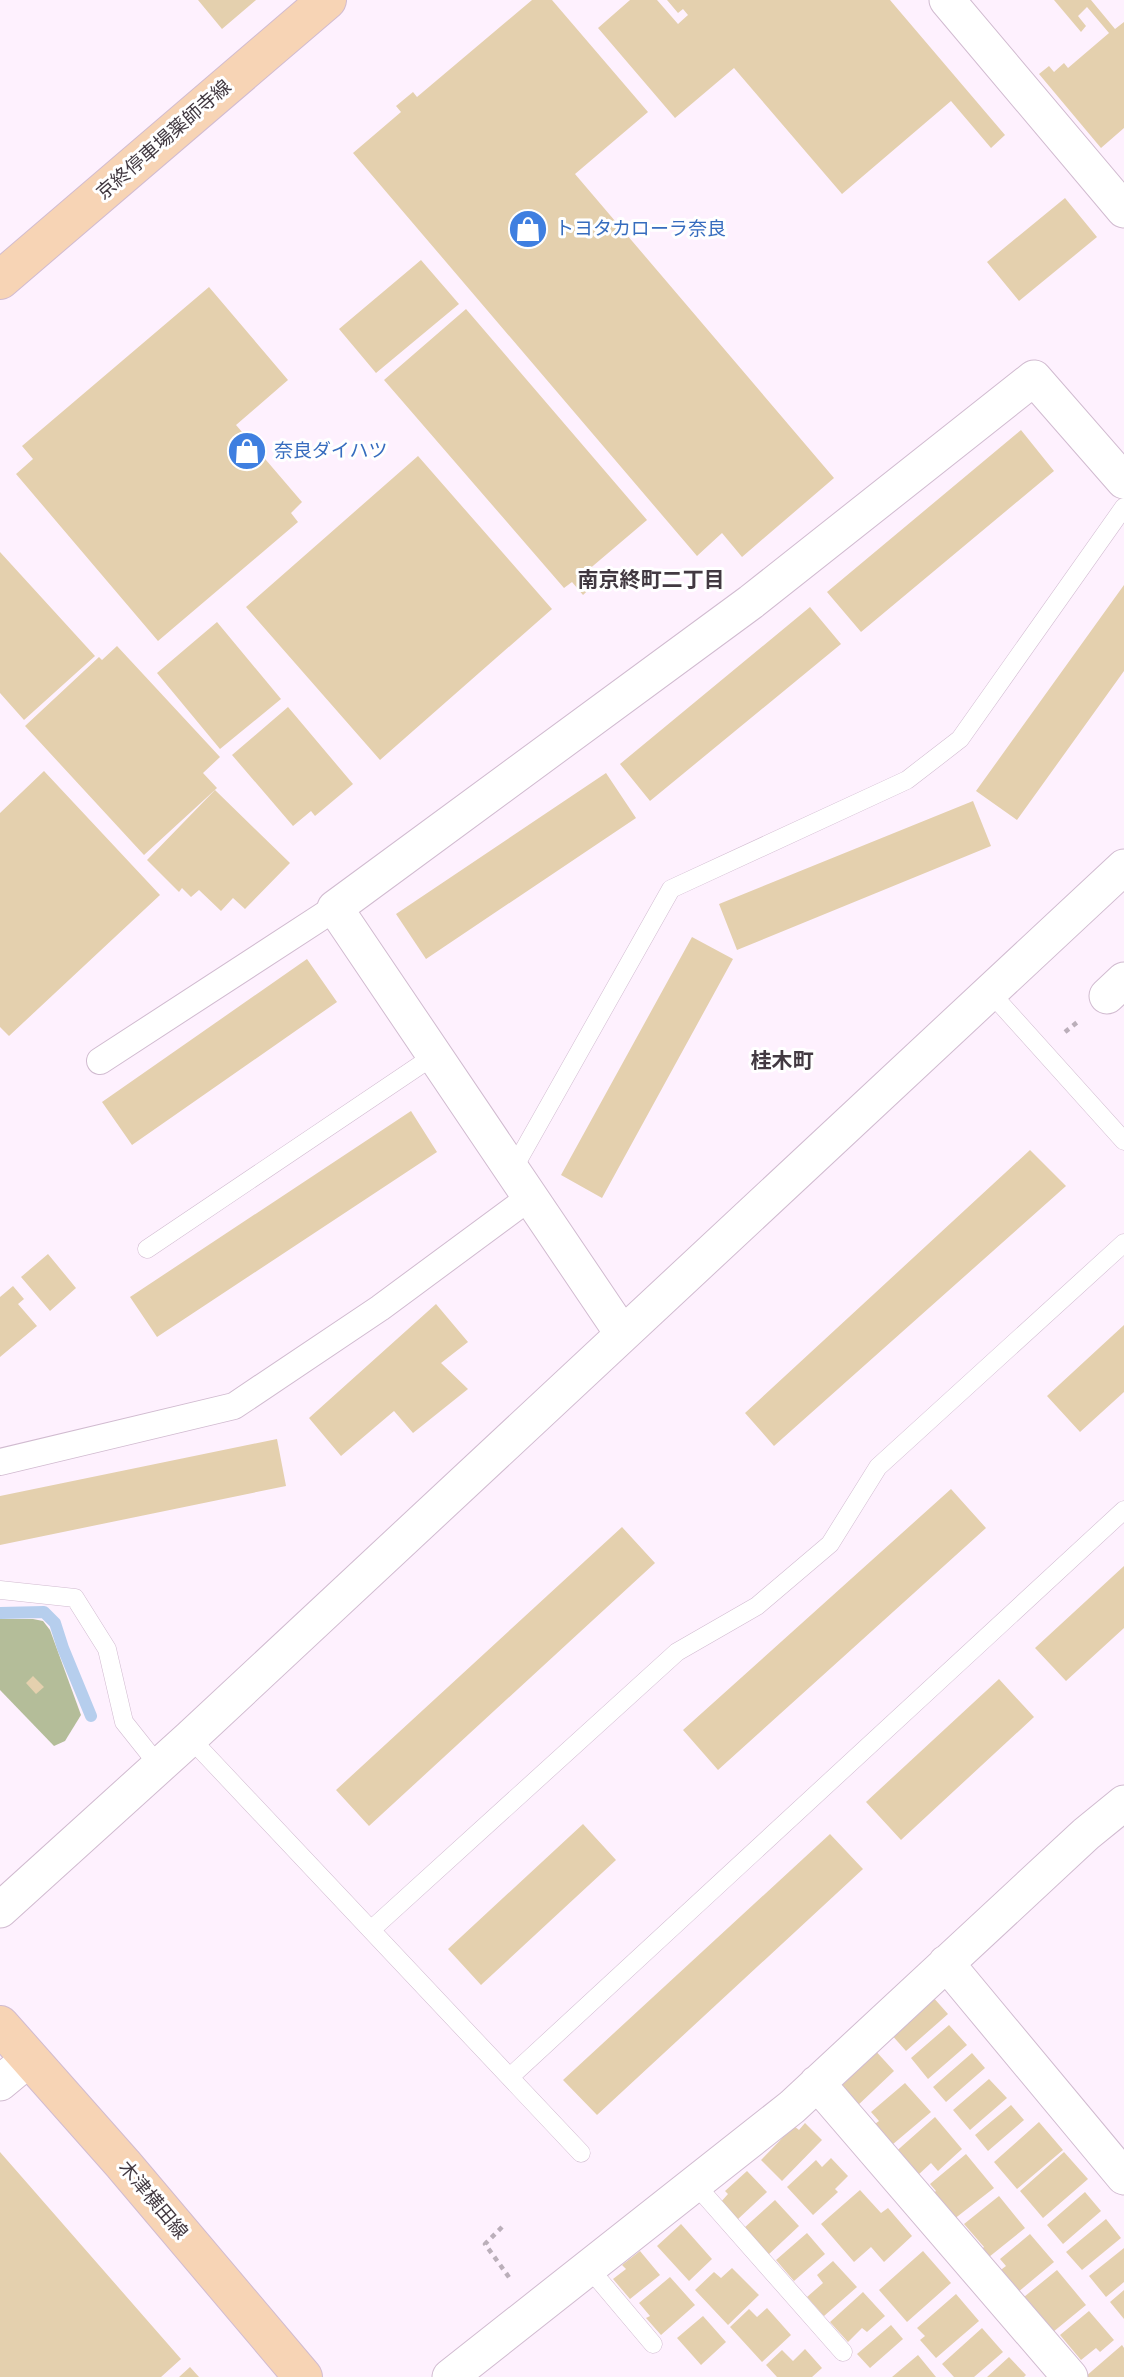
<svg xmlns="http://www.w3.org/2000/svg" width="1124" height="2377" font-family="'Nunito Sans','Noto Sans JP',sans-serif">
  <rect width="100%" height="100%" fill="#fef1fe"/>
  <path fill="#b4bd99" d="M0 1619H33L43 1621 50 1630 81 1715 65 1741 54 1746 0 1690Z"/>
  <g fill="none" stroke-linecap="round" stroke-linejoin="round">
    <path stroke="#b6ceed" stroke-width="12" d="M0 1613 44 1612 55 1623 63 1648 91 1716"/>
  </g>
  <path fill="#e4d0ae" d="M198 0H256L222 29Z
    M532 0H552L648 112 575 174 834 478 742 557 722 533 697 556 353 153 401 112 396 106 413 92 417 97Z
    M630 0H657L678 24 688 15 683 9 678 13 667 0H890L1005 135 991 148 951 101 842 194 734 68 675 118 598 28Z
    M1054 0H1091L1115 29 1124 22V128L1101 148 1039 74 1049 66 1054 72 1064 63 1068 68 1109 33 1087 7 1078 16 1086 26 1081 32Z
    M1065 198 1097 237 1019 301 987 262Z
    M421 260 459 304 376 373 339 329Z
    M209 287 288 380 236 425 302 502 291 513 298 522 158 641 16 474 33 459 22 446Z
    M466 309 647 520 587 571 597 582 583 595 572 582 564 588 384 380Z
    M1021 430 1054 471 861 632 827 592Z
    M418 456 552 609 380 760 246 607Z
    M0 552 95 656 24 720 0 693Z
    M1124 585V671L1017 820 976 791Z
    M810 607 841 644 650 801 620 764Z
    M217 622 281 699 220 749 157 673Z
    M117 646 220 757 203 773 217 788 144 855 25 726 99 657 102 660Z
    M288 707 353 784 315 816 311 811 293 826 232 755Z
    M44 771 160 895 9 1036 0 1027V813Z
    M606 773 636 818 426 959 396 914Z
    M215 790 290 863 245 909 233 898 221 911 199 890 191 897 182 888 179 892 147 860Z
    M973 801 991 846 737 950 719 904Z
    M692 937 733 959 602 1198 561 1175Z
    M307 959 337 1002 132 1145 102 1102Z
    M411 1111 437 1152 157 1337 130 1297Z
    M1030 1150 1066 1186 774 1446 745 1413Z
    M48 1254 76 1288 50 1311 21 1277Z
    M13 1286 24 1299 18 1304 37 1326 0 1357V1297Z
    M436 1304 468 1342 441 1363 468 1389 413 1433 394 1411 341 1456 309 1418Z
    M1124 1325V1392L1080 1432 1047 1396Z
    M277 1439 286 1486 0 1545V1496Z
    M951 1489 986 1528 718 1770 683 1730Z
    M622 1527 655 1563 369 1826 336 1790Z
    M1124 1566V1628L1066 1681 1035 1648Z
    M33 1676 44 1687 36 1694 26 1683Z
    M999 1679 1034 1717 901 1840 866 1802Z
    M583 1824 616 1860 481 1985 448 1949Z
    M830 1834 863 1869 597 2115 563 2080Z
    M932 1996 948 2014 906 2051 890 2033Z
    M949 2025 967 2045 928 2079 911 2058Z
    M873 2048 894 2071 855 2108 836 2088Z
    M972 2053 985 2068 946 2102 933 2087Z
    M989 2079 1007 2098 970 2130 953 2110Z
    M905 2083 931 2112 886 2150 868 2129 879 2121 871 2112Z
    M1011 2105 1024 2120 988 2151 975 2135Z
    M935 2117 962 2149 938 2171 931 2163 917 2176 892 2155Z
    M1039 2122 1063 2150 1017 2189 994 2162Z
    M805 2123 822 2140 782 2181 761 2160 794 2126 799 2130Z
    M0 2152 181 2359 161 2377H0Z
    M1064 2152 1088 2179 1043 2218 1020 2191Z
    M966 2154 994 2188 949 2223 932 2194 936 2191 930 2184Z
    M831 2158 848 2176 835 2189 838 2192 813 2215 787 2187 816 2160 822 2167Z
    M747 2171 767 2192 737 2220 720 2203 728 2194 725 2191Z
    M860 2190 881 2213 888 2208 912 2236 884 2262 871 2247 854 2262 821 2224Z
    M1085 2192 1101 2211 1063 2244 1047 2225Z
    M999 2196 1025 2228 984 2261 977 2253 984 2247 964 2224Z
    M775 2200 799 2226 768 2255 744 2228Z
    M1106 2219 1121 2238 1082 2270 1066 2252Z
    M681 2224 712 2259 689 2281 657 2246Z
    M807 2233 825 2254 794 2281 776 2260Z
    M1030 2234 1054 2262 1011 2298 998 2272 1006 2266 1000 2259Z
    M1124 2248V2282L1106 2297 1089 2276Z
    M640 2251 660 2275 630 2299 613 2279 626 2269 622 2265Z
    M923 2251 951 2283 907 2322 879 2290Z
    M833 2261 857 2287 824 2316 807 2297 823 2283 817 2275Z
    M732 2268 759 2295 728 2325 695 2290 714 2272 721 2278Z
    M1057 2270 1086 2305 1053 2332 1024 2297Z
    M670 2277 695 2305 661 2335 646 2318 650 2316 639 2303Z
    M1124 2290V2319L1110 2302Z
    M863 2292 885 2316 867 2332 862 2328 848 2342 830 2322Z
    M956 2294 979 2321 936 2358 920 2340 925 2336 917 2328Z
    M767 2308 791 2335 762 2362 730 2327 749 2309 757 2317Z
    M1089 2311 1114 2340 1100 2352 1096 2348 1081 2360 1060 2335Z
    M703 2316 726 2342 701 2365 677 2338Z
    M891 2325 903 2339 870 2368 857 2354Z
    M982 2328 1003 2352 974 2377H954L942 2364Z
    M1122 2345 1124 2348V2377H1085Z
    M805 2349 822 2368 812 2377H777L766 2365 782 2350 793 2361Z
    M918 2355 936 2377H892Z
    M1009 2357 1026 2375 1024 2377H987Z
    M190 2367 199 2377H179Z"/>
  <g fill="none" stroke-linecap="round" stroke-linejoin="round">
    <g stroke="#d1bbd0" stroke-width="19">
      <path id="service" d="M990 992 1124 1141
        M512 1171 671 889 907 780 960 739 1124 507
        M147 1249 435 1055
        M0 1590 75 1598 107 1649 124 1722 159 1766
        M190 1738 581 2153
        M372 1929 677 1652 757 1606 830 1544 878 1467 1124 1243
        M510 2077 1124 1510
        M695 2184 843 2352
        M589 2268 653 2344"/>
    </g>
    <g stroke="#d1bbd0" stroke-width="28">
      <path id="pedestrian" d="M100 1061 335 908
        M0 1462 234 1406 380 1308 530 1197"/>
    </g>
    <g stroke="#d1bbd0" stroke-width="37">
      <path id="minor" d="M947 0 1124 210
        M1107 996 1124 980
        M622 1333 335 908 751 602 1034 378 1124 481
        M0 1910 190 1738 1124 867
        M946 1963 1124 2177
        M0 2083 29 2059
        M817 2083 1070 2377
        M450 2377 792 2107 1086 1834 1124 1803"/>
    </g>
    <g stroke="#d1bbd0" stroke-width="40">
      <path id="secondary" d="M0 280 327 0
        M0 2025 123 2164 303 2377"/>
    </g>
    <path stroke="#bbafba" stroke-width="4.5" stroke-dasharray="5 5" stroke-linecap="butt" d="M1065 1032 1080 1020
      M502 2227 485 2244 511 2280"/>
    <use href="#service" stroke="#fff" stroke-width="18"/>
    <use href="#pedestrian" stroke="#fff" stroke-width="26"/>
    <use href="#minor" stroke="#fff" stroke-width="35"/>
    <use href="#secondary" stroke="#f7d4b5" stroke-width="38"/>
  </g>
  <defs>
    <g id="shop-disc" transform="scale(2.0125)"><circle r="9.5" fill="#3f7fe0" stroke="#fff"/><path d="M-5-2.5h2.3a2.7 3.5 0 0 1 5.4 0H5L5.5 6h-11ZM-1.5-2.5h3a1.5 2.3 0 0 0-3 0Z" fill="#fff"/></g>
  </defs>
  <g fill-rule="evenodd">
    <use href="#shop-disc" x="528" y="229"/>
    <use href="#shop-disc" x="247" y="451"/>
  </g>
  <g text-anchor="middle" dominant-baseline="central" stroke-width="6" stroke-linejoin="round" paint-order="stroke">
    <g font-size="19" fill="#423941" stroke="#fff">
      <text transform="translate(164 140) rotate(-41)">京終停車場薬師寺線</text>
      <text transform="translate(153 2200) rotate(50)">木津横田線</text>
    </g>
    <g font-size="19" fill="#366cbe" stroke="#fff" text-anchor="start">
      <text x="555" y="229">トヨタカローラ奈良</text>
      <text x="274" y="451">奈良ダイハツ</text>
    </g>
    <g font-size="21" font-weight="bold" fill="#423941" stroke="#fff">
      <text x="651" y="580">南京終町二丁目</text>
      <text x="782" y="1061">桂木町</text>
    </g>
  </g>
</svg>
